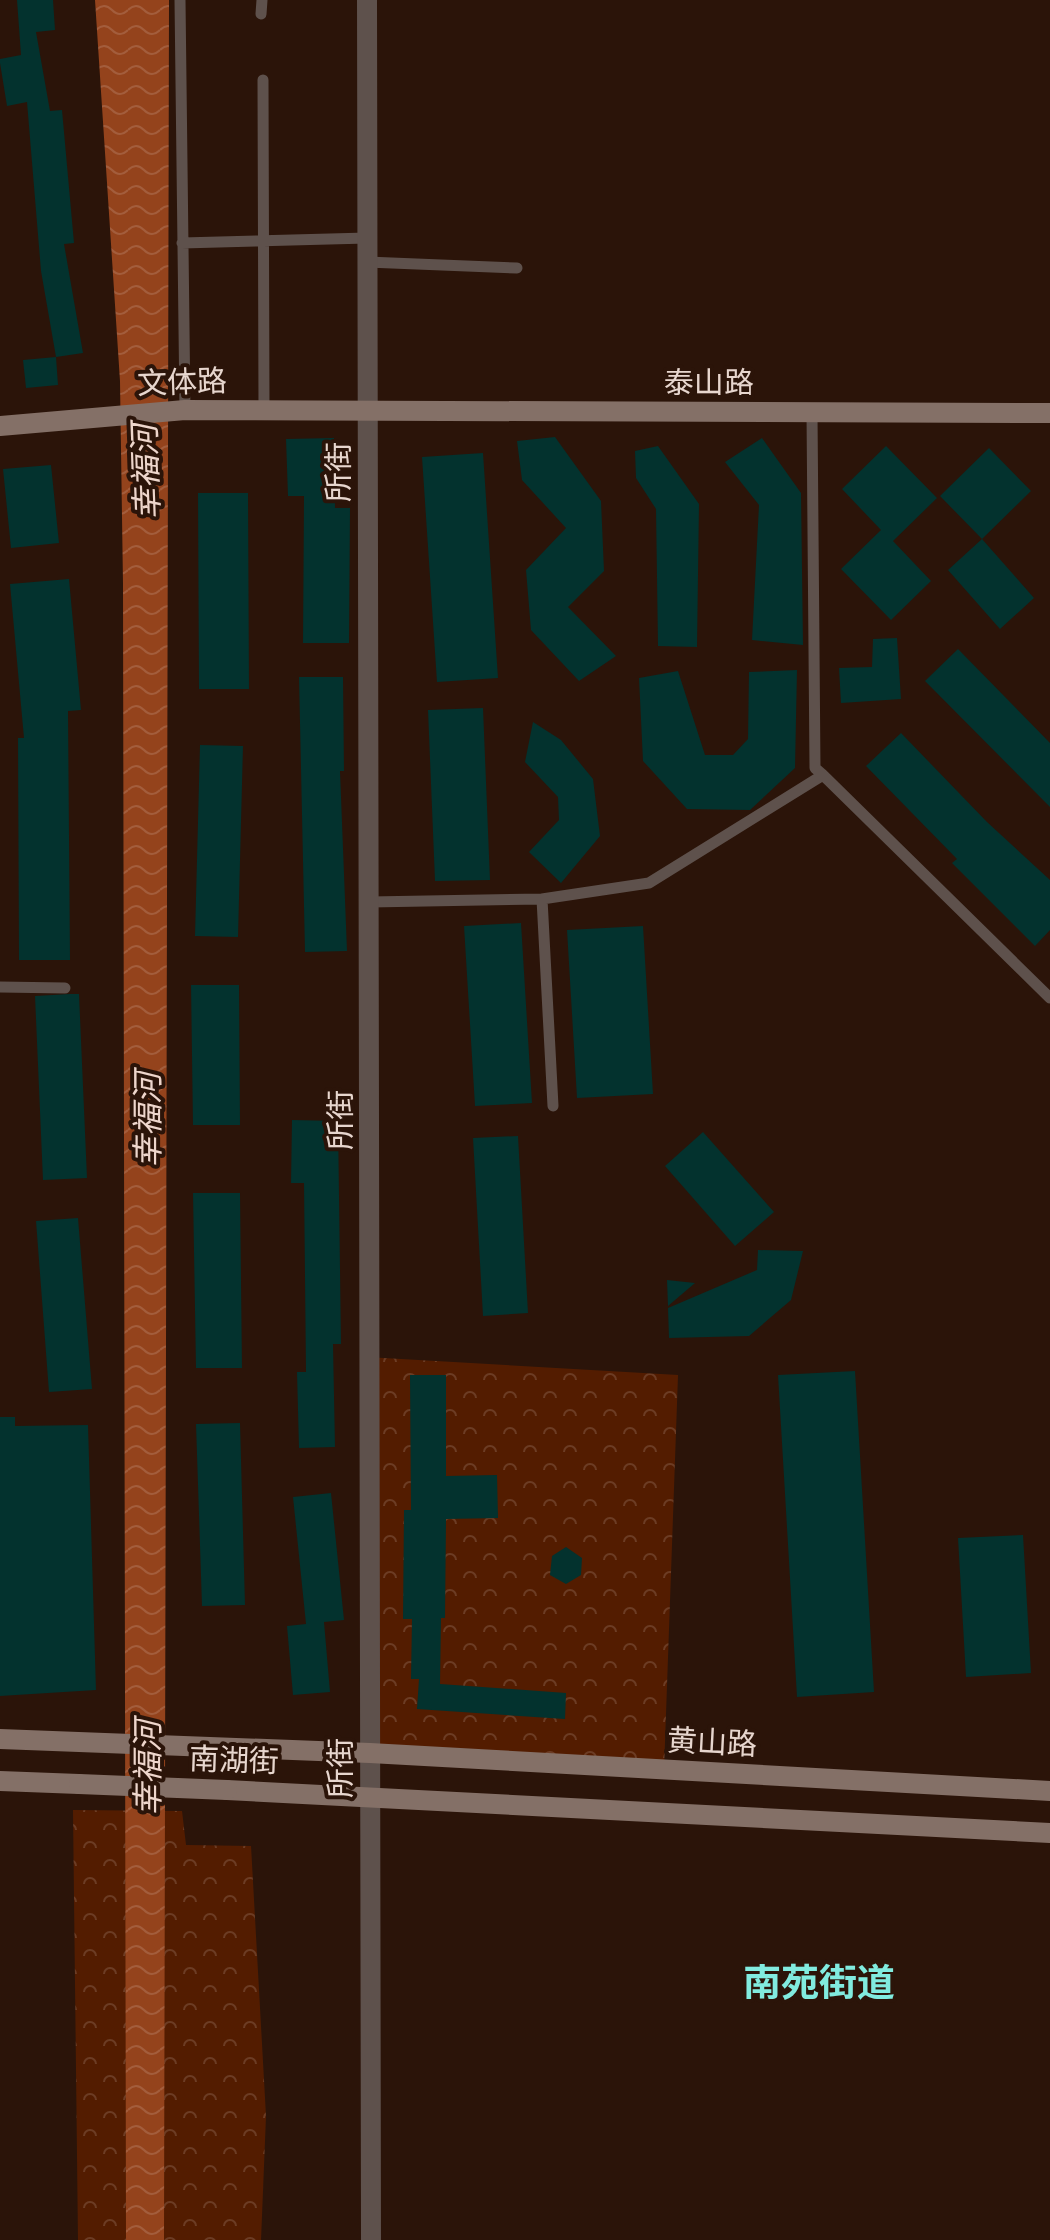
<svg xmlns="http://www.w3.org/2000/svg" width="1050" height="2240" font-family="Figtree,'Noto Sans SC',sans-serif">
  <defs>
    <pattern id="park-crowns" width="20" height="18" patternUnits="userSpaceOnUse" patternTransform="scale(2)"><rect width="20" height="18" fill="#531c00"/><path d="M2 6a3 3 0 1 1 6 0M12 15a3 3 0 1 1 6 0" fill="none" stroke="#6c3c24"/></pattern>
    <pattern id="water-waves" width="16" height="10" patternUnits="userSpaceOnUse" patternTransform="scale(2)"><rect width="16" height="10" fill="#94431c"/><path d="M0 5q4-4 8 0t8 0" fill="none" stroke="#a35d3c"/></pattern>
  </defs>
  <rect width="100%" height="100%" fill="#2b1409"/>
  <path fill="url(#park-crowns)" d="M366 1357 678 1375 664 1770 370 1753Z
    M73 1810 182 1811 186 1845 251 1846 266 2116 261 2240H78Z"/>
  <path fill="url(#water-waves)" d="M95 0H169L164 2240H126L123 584 120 381Z"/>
  <path fill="#03322e" d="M17 0H53L55 30 36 32 50 111 62 110 74 243 64 244 83 353 56 357 41 271 27 102 7 106 0 63V59L21 55Z
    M56 357 58 385 26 388 23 360Z
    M555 437 601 501 604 571 568 607 616 656 579 681 531 630 526 570 566 528 522 480 517 441Z
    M334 438 335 508H350L349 643H303L304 496H288L286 439Z
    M762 438 801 493 803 645 752 640 759 505 725 462Z
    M658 446 699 504 697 647 658 646 656 509 636 478 635 451Z
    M886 446 937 498 893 541 931 581 891 620 841 569 881 530 842 489Z
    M989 448 1031 491 982 539 940 496Z
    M483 453 498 678 437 682 422 457Z
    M51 465 59 543 11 548 3 469Z
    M198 493H248L249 689H199Z
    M982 539 1034 598 1000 629 948 570Z
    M69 579 81 710 68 711 70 960H19L18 738H24L10 584Z
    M897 638 901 699 841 703 839 668 872 667 873 639Z
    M958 649 1050 743V807L925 681Z
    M797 670 795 768 750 810 687 809 643 761 639 678 678 671 705 755H733L748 739 749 672Z
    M299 677H343L344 771H340L347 951 305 952Z
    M483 708 490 880 435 881 428 710Z
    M533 722 561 740 593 779 600 836 561 883 529 852 559 820 558 797 525 762Z
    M901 733 987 822 1050 880V930L1035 946 952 863 957 859 866 766Z
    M200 745 243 746 238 937 195 936Z
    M521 923 532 1103 475 1106 464 926Z
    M643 926 653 1094 577 1098 567 930Z
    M191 985H239L240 1125H193Z
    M70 994H79L87 1178 43 1180 35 996Z
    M292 1120 338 1121 341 1344H333L335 1447 299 1448 297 1372H306L304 1183H291Z
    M703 1132 774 1212 735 1246 665 1166Z
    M518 1136 528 1313 483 1316 473 1138Z
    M193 1193H240L242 1368H196Z
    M78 1218 92 1389 49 1392 36 1221Z
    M758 1250 803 1251 791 1300 749 1336 669 1338 668 1308 757 1270Z
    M667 1280 695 1283 668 1306Z
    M855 1371 874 1692 797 1697 778 1375Z
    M410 1375H446V1476L497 1475 498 1518 446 1519 445 1618H441L440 1684 566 1693 565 1719 417 1709 419 1679H411L412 1619H403L404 1510H411Z
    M0 1417H15V1426L88 1425 96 1690 0 1696Z
    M240 1423 245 1605 202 1606 196 1424Z
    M331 1493 344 1620 324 1622 330 1692 293 1695 287 1626 306 1624 293 1497Z
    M1023 1535 1031 1673 966 1677 958 1538Z
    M566 1547 582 1558 581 1575 566 1584 550 1575 552 1556Z"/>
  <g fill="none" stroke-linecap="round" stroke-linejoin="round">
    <path stroke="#5e514c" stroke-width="11" d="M180 0 185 410
      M261 14 262 0
      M263 80 264 410
      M182 243 367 238
      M367 262 517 268
      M812 413 815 768 823 775
      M370 902 542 899
      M0 987 65 988
      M553 1106 542 899 649 883 823 775 1050 998"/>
    <path stroke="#5e514c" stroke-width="20" d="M367 0 371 2240"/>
    <path stroke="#847067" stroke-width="20" d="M0 426 185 410 1050 413
      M0 1739 370 1753 1050 1791
      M0 1781 79 1784
      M227 1790 1050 1833"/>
    <path stroke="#847067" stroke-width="20" d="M79 1784 227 1790"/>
  </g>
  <g text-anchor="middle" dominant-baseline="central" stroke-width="8" stroke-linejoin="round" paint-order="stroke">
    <g font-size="30" fill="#e7d6ce" stroke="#2b1409">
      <text transform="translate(182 382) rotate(-2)">文体路</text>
      <text x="709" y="382">泰山路</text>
      <text transform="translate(338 472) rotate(-90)">所街</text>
      <text transform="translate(340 1120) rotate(-90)">所街</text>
      <text transform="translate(712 1742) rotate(3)">黄山路</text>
      <text transform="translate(234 1760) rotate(2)">南湖街</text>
      <text transform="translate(340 1768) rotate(-90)">所街</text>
    </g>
    <g font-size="32" font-style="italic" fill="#eed6cc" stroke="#2b1409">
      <text transform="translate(146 472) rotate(-92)">幸福河</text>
      <text transform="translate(148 1120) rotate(-90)">幸福河</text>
      <text transform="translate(148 1768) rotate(-90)">幸福河</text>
    </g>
    <g font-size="38" font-weight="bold" fill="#81ebdf" stroke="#2b1409">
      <text x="819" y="1983">南苑街道</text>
    </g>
  </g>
</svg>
